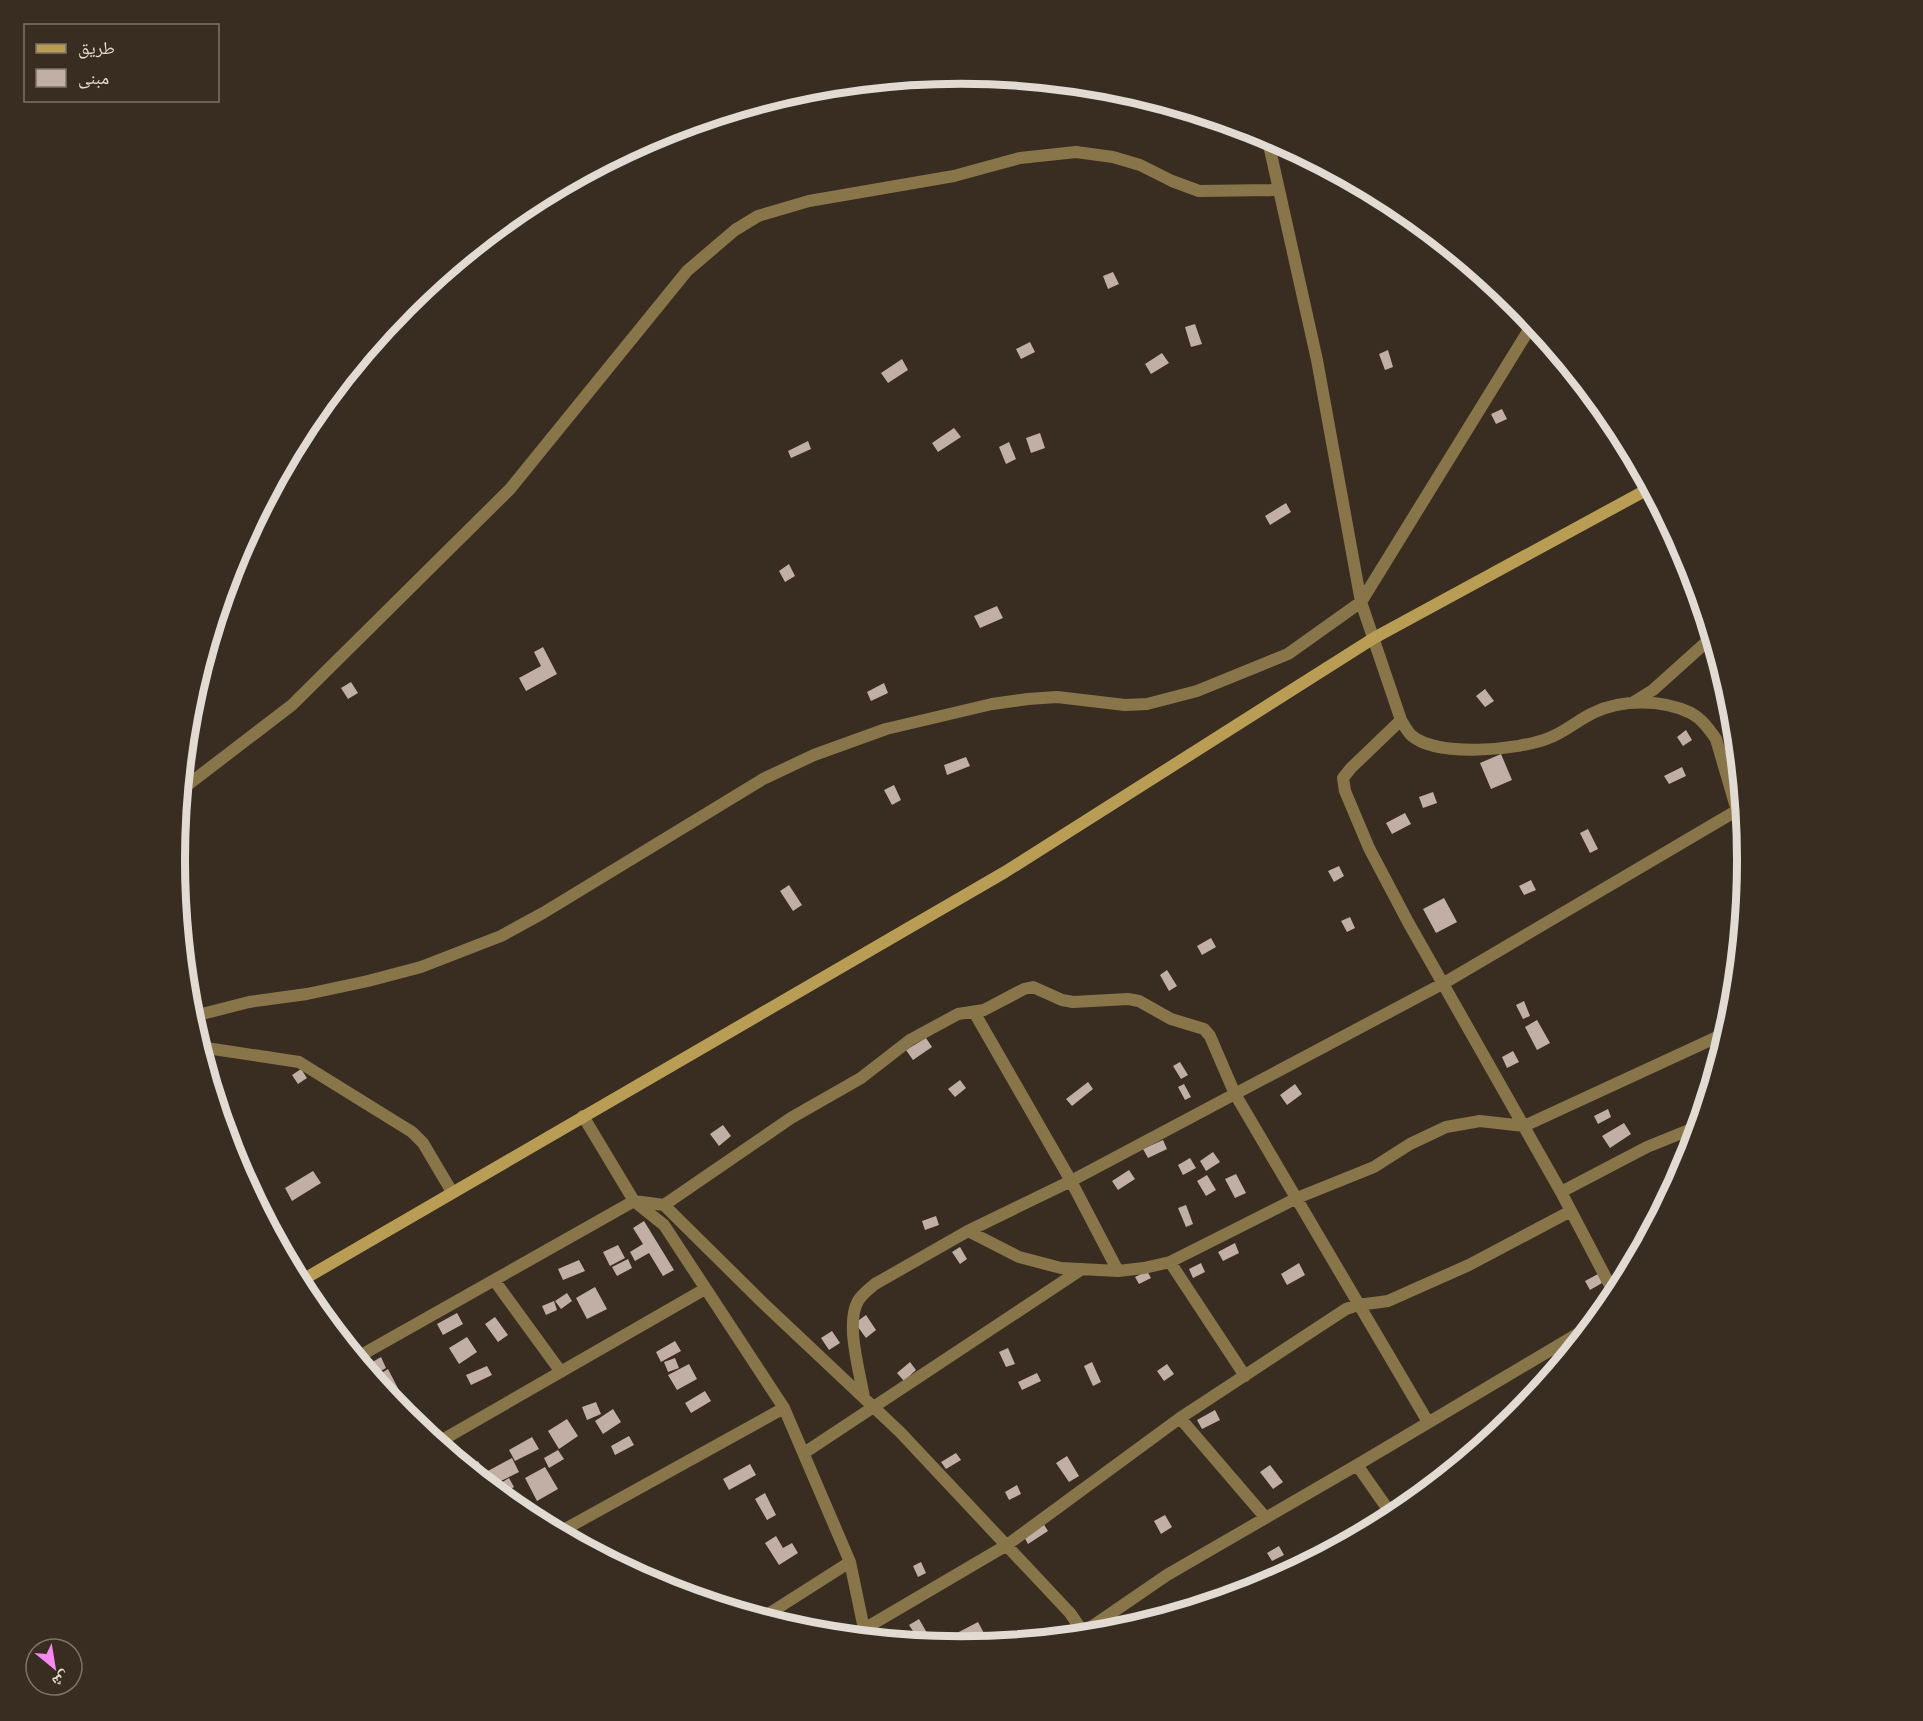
<svg xmlns="http://www.w3.org/2000/svg" width="1923" height="1721" font-family="Poppins,'Noto Naskh Arabic',sans-serif">
  <rect width="100%" height="100%" fill="#392d21"/>
  <path fill="#c1aea4" d="M1113 272 1119 284 1108 289 1103 276Z
    M1195 324 1202 344 1191 347 1185 327Z
    M1030 342 1035 352 1021 359 1016 349Z
    M1388 350 1393 367 1385 370 1379 354Z
    M1162 353 1169 363 1151 374 1145 364Z
    M902 359 908 370 888 383 881 373Z
    M1502 409 1507 419 1496 424 1491 414Z
    M954 428 961 437 938 452 932 443Z
    M1040 433 1045 448 1031 453 1026 438Z
    M808 441 811 449 791 458 788 451Z
    M1009 442 1016 459 1006 464 999 447Z
    M1286 503 1291 512 1270 525 1265 516Z
    M789 564 795 576 785 582 779 571Z
    M997 606 1003 618 980 628 974 616Z
    M543 647 557 674 526 691 519 678 541 666 534 652Z
    M351 682 358 693 348 699 341 688Z
    M884 683 888 693 871 701 867 692Z
    M1485 689 1494 701 1485 707 1476 696Z
    M1686 730 1692 740 1683 746 1677 737Z
    M1501 754 1512 780 1491 789 1480 763Z
    M966 757 970 766 947 775 944 765Z
    M1682 767 1686 776 1669 784 1664 776Z
    M894 785 901 800 892 805 884 790Z
    M1433 792 1437 803 1423 808 1419 797Z
    M1405 813 1411 824 1392 834 1386 823Z
    M1588 829 1598 849 1590 853 1580 833Z
    M1339 866 1344 876 1334 882 1328 871Z
    M1531 880 1536 890 1524 895 1519 886Z
    M789 885 802 905 793 911 780 891Z
    M1444 898 1457 922 1436 933 1423 909Z
    M1350 917 1355 928 1347 932 1341 921Z
    M1211 938 1216 947 1202 955 1197 946Z
    M1167 970 1177 986 1169 991 1160 975Z
    M1524 1001 1530 1016 1523 1019 1516 1005Z
    M1537 1020 1550 1043 1537 1050 1525 1027Z
    M926 1038 932 1047 913 1060 906 1050Z
    M1513 1051 1519 1062 1507 1068 1502 1057Z
    M1180 1062 1188 1075 1181 1079 1173 1066Z
    M301 1069 307 1078 298 1084 292 1075Z
    M960 1080 966 1088 955 1097 948 1089Z
    M1088 1082 1093 1089 1072 1106 1066 1099Z
    M1184 1084 1191 1097 1185 1100 1178 1087Z
    M1295 1084 1302 1094 1287 1105 1280 1095Z
    M1608 1109 1611 1117 1598 1124 1594 1116Z
    M1624 1123 1631 1134 1610 1148 1602 1136Z
    M723 1125 731 1136 719 1146 710 1134Z
    M1163 1140 1167 1149 1148 1158 1143 1149Z
    M1213 1152 1220 1162 1206 1171 1200 1161Z
    M1190 1158 1196 1168 1183 1175 1178 1165Z
    M1129 1170 1135 1179 1118 1190 1112 1181Z
    M313 1171 321 1183 292 1201 285 1188Z
    M1236 1174 1246 1193 1235 1198 1225 1179Z
    M1207 1175 1216 1190 1206 1196 1197 1181Z
    M1186 1205 1193 1224 1186 1227 1178 1208Z
    M936 1216 939 1225 925 1230 922 1221Z
    M644 1221 674 1270 663 1276 649 1253 635 1261 630 1252 643 1244 633 1228Z
    M1235 1243 1239 1253 1223 1261 1218 1252Z
    M618 1245 625 1258 610 1266 603 1252Z
    M960 1247 967 1259 960 1264 952 1252Z
    M628 1259 632 1268 617 1276 612 1267Z
    M579 1260 585 1271 563 1280 558 1269Z
    M1201 1263 1205 1272 1193 1278 1189 1269Z
    M1299 1263 1305 1275 1287 1285 1281 1274Z
    M1147 1271 1151 1278 1139 1284 1135 1277Z
    M1598 1274 1602 1283 1590 1290 1585 1281Z
    M595 1287 607 1309 587 1319 576 1298Z
    M567 1293 572 1301 561 1309 555 1301Z
    M554 1301 557 1310 546 1315 542 1306Z
    M457 1313 463 1324 443 1335 437 1324Z
    M866 1315 876 1330 866 1338 855 1323Z
    M495 1317 508 1335 498 1342 485 1324Z
    M832 1331 840 1343 829 1350 821 1338Z
    M467 1337 477 1352 459 1364 449 1348Z
    M675 1341 681 1351 661 1362 656 1352Z
    M1008 1348 1015 1364 1006 1367 999 1352Z
    M381 1357 386 1368 372 1376 364 1367Z
    M675 1358 679 1368 668 1372 664 1362Z
    M910 1362 916 1370 904 1381 897 1373Z
    M1092 1362 1101 1382 1093 1386 1084 1366Z
    M689 1364 697 1379 677 1390 668 1375Z
    M1167 1364 1174 1374 1164 1381 1157 1371Z
    M487 1366 492 1375 471 1385 466 1375Z
    M388 1369 402 1396 392 1402 373 1378Z
    M1037 1373 1041 1381 1022 1390 1018 1382Z
    M705 1391 711 1401 691 1413 685 1403Z
    M596 1402 601 1414 587 1420 582 1407Z
    M613 1409 621 1422 603 1434 595 1421Z
    M1215 1410 1220 1420 1202 1429 1197 1420Z
    M567 1419 578 1436 559 1449 548 1431Z
    M629 1436 634 1445 615 1455 611 1446Z
    M532 1437 539 1449 515 1461 509 1450Z
    M558 1450 564 1459 549 1468 544 1458Z
    M956 1453 961 1460 946 1469 941 1462Z
    M1067 1456 1079 1476 1069 1482 1056 1463Z
    M512 1458 519 1472 493 1485 486 1472Z
    M478 1461 487 1477 482 1480 467 1467Z
    M750 1464 756 1475 729 1490 723 1479Z
    M1270 1465 1283 1482 1273 1489 1260 1472Z
    M545 1467 558 1489 537 1501 525 1478Z
    M509 1478 514 1487 501 1496 494 1487Z
    M1017 1485 1021 1494 1009 1500 1005 1492Z
    M765 1493 776 1515 767 1520 755 1499Z
    M1165 1515 1172 1527 1161 1534 1154 1521Z
    M1043 1523 1048 1531 1028 1544 1023 1535Z
    M776 1536 783 1548 792 1543 798 1553 779 1565 765 1543Z
    M1279 1546 1284 1555 1272 1561 1267 1553Z
    M921 1562 926 1573 918 1577 913 1566Z
    M919 1619 930 1638 921 1643 909 1625Z
    M978 1622 986 1637 964 1647 957 1633Z"/>
  <g fill="none" stroke-linecap="round" stroke-linejoin="round">
    <path stroke="#88764a" stroke-width="12" d="M1267 136 1317 360 1361 602 1401 720C1404 725 1407 731 1411 735 1436 758 1520 750 1549 738 1565 732 1578 720 1593 713 1621 699 1662 699 1691 713 1702 719 1709 729 1716 739L1747 845
      M1632 703 1653 690 1712 637
      M1401 720 1351 768 1343 778 1345 791 1369 848 1408 922 1561 1192 1616 1297
      M181 790 292 705 510 489 687 271 735 230 758 216 809 201 954 176 1020 158 1076 152 1113 157 1140 165 1172 181 1199 191 1279 190
      M974 1012 1071 1181 1118 1271
      M190 1017 249 1002 307 994 368 981 421 967 501 936 543 913 763 779 814 755 886 729 992 704 1028 699 1057 697 1125 705 1147 704 1197 691 1288 654 1361 602 1533 323
      M200 1047 299 1062 412 1132 423 1143 452 1192
      M583 1116 634 1201 664 1225 784 1408 850 1562 864 1629 862 1638
      M1561 1192 1647 1147 1699 1126
      M664 1205 791 1118 861 1078 910 1040 958 1014 984 1010 1024 989 1033 987 1062 1000 1073 1002 1128 999 1139 1001 1171 1019 1204 1029 1210 1036 1235 1094 1428 1422
      M968 1231 1019 1257 1061 1268 1118 1271 1144 1268 1170 1262 1297 1198 1374 1167 1410 1144 1446 1127 1480 1121 1524 1126 1728 1032
      M1170 1262 1245 1376
      M494 1280 561 1372
      M356 1358 634 1201 664 1205 760 1300 900 1432 1070 1613 1085 1635
      M864 1398C860 1372 845 1324 858 1301 862 1294 869 1289 875 1284L968 1231 1071 1181 1444 983 1736 811
      M1180 1418 1265 1517
      M437 1443 705 1289
      M804 1453 1082 1269
      M1357 1465 1394 1518
      M558 1533 784 1408
      M762 1618 850 1562
      M864 1629 1007 1545 1180 1418 1346 1309 1358 1305 1388 1301 1469 1265 1571 1211
      M1078 1636 1167 1575 1357 1465 1596 1323"/>
    <path stroke="#b99d55" stroke-width="12" d="M299 1282 1005 872 1374 638 1650 488"/>
  </g>
  <path d="M0 0H1923V1721H0ZM185 860a776 776 0 1 1 1552 0a776 776 0 1 1-1552 0Z" fill="#392d21" fill-rule="evenodd"/>
  <path fill="none" stroke="#e2dbd3" stroke-width="8" d="M185 860a776 776 0 1 1 1552 0a776 776 0 1 1-1552 0Z"/>
  <rect x="24" y="24" width="195" height="78" fill="#392d21" stroke="#7d7368" stroke-width="1.5"/>
  <rect x="36" y="44" width="30" height="9" fill="#b99d55" stroke="#7d7368" stroke-width="1.5"/>
  <text x="78" y="54" font-size="18" fill="#e2dbd3">طريق</text>
  <rect x="36" y="69" width="30" height="18" fill="#c1aea4" stroke="#7d7368" stroke-width="1.5"/>
  <text x="78" y="84" font-size="18" fill="#e2dbd3">مبنى</text>
  <g transform="translate(54 1667) rotate(150)"><circle r="28" fill="#392d21" stroke="#7d7368" stroke-width="1.5"/>
  <path d="M0-4.5L10 22L0 15L-10 22Z" fill="#f689ed"/>
  <text y="-9" font-size="16" font-weight="bold" text-anchor="middle" fill="#e2dbd3">ش</text>
  </g>
</svg>
